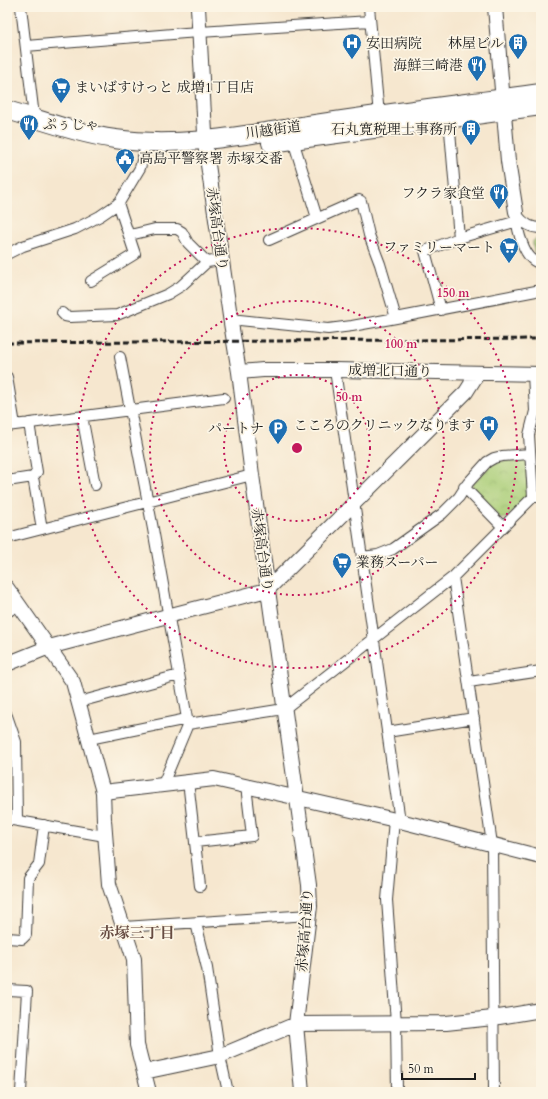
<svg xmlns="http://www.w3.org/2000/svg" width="548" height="1099" font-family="Cardo,'Noto Serif JP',serif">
  <defs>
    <pattern id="grass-tufts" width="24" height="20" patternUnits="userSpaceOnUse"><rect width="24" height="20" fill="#aace78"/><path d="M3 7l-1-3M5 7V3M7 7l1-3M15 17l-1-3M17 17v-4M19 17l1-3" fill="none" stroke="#92b067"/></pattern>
    <pattern id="park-crowns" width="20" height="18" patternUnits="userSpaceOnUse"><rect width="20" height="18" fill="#aace78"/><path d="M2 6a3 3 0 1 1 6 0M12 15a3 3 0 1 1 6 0" fill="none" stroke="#92b067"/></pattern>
  </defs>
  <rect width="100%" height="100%" fill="#fcf5e5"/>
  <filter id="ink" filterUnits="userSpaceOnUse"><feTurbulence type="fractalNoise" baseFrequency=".025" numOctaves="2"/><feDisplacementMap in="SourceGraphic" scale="8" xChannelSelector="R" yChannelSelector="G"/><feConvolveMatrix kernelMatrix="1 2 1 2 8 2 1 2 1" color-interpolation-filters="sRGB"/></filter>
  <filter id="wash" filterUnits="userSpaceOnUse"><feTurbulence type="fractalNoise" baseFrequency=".012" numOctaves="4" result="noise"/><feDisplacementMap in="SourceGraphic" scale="16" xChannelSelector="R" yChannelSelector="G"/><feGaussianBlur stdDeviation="0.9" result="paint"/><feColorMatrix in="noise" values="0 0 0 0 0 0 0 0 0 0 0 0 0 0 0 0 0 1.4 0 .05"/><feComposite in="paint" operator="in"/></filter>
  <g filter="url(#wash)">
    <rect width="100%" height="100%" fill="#f6e7cf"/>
    <path fill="url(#grass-tufts)" stroke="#63754a" d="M537 239 539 243V255L535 254 533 247V241Z"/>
    <path fill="url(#park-crowns)" stroke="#63754a" d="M523 459 528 463 530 495 506 518 501 519 473 489 472 484 492 464 500 461Z"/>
  </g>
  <g filter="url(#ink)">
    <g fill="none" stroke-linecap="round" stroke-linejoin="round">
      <g stroke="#3d3a37" stroke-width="12">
        <path id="street" d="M21 7 34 117
          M369 7 379 115
          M26 46 185 33 370 21
          M449 119 459 238
          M293 140 317 218
          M516 215C517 229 524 262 541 263
          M518 216C524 224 531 228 541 228
          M130 235 155 229H177L182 232 188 243 207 262
          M269 240 359 200 361 201 369 235 380 264 396 318
          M7 254 23 246 75 229 100 216 119 203 140 168 144 153
          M91 281 135 254 118 203
          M441 310 425 251 459 238 521 220
          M62 313 65 316 70 317 117 315 168 294 181 286 207 262 221 260
          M230 319 328 329 352 326 396 318 541 290
          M120 357 153 529 188 724 163 784
          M335 370 400 821
          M533 374 535 411 529 435 533 497
          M7 377 15 425
          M82 416 95 485
          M7 426 224 398
          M33 477 42 529
          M7 481 33 477 37 472 29 423
          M464 487 503 527
          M7 538 252 475
          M362 557 378 555 393 549 442 514 459 497 468 483 487 462 494 458 502 456 530 454
          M453 577 492 844 494 1092
          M7 612 19 605
          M469 682 541 671
          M79 702 179 675
          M7 716 16 742 17 820
          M188 724 284 709 453 577 533 497H541
          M387 732 474 718
          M89 739 187 719
          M188 781 200 886
          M7 819 105 836
          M394 820 387 900 396 1023 397 1092
          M195 842 252 836 246 786
          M196 923 207 968 220 1056 228 1092
          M124 927 309 915
          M7 938 22 939 26 935 28 878 39 864 44 825
          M7 990 27 991 21 1092"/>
      </g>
      <g stroke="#3d3a37" stroke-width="16">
        <path id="secondary" d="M198 7 206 151 231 323 239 372 252 475 309 885 310 906 296 1024 302 1092
          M495 7 508 161 516 212
          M239 372 263 370H335L541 374
          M7 588 73 682 103 792 104 820 109 884 134 959 137 1045 149 1092
          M7 664 49 647 267 590 466 392 478 373
          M103 792 214 779 400 821 541 857
          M144 1072 220 1056 296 1024 446 1023 493 1018 541 1010"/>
      </g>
      <g stroke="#3d3a37" stroke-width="20">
        <path id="highway" d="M7 110C42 120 79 134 115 139 184 149 254 133 322 123 395 112 468 103 541 93
          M271 143 541 106"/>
      </g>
      <use href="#street" stroke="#fff" stroke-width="10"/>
      <use href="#secondary" stroke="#fff" stroke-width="14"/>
      <use href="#highway" stroke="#fff" stroke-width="18"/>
      <path stroke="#1c1c1c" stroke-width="3" stroke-dasharray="6 3" stroke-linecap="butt" d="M7 343 541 339"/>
    </g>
  </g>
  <g fill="none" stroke="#c2185b" stroke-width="2" stroke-dasharray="2 4">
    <circle cx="297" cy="448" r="73"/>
    <circle cx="297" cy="448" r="147"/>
    <circle cx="297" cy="448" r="220"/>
  </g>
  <defs>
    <g id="hospital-pin" transform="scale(1)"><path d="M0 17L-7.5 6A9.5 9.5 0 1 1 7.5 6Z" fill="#1f6fb2" stroke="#fcf5e5"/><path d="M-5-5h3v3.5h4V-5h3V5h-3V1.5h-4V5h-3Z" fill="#fff"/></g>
    <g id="building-pin" transform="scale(1)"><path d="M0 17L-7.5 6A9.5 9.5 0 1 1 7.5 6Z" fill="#1f6fb2" stroke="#fcf5e5"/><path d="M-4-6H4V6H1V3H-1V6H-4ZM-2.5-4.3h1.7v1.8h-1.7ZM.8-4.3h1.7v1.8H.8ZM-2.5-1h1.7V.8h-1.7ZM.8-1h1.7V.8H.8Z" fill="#fff"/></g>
    <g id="restaurant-pin" transform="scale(1)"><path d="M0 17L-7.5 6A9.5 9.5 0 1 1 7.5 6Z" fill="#1f6fb2" stroke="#fcf5e5"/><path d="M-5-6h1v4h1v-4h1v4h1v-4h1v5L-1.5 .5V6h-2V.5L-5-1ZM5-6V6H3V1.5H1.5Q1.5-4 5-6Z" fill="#fff"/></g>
    <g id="supermarket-pin" transform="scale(1)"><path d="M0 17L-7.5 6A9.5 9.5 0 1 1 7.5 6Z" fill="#1f6fb2" stroke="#fcf5e5"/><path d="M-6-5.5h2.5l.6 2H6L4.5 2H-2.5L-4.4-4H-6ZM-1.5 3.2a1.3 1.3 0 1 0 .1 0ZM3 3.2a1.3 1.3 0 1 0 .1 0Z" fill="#fff"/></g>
    <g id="civic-pin" transform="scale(1)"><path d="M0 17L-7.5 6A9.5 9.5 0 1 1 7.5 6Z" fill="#1f6fb2" stroke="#fcf5e5"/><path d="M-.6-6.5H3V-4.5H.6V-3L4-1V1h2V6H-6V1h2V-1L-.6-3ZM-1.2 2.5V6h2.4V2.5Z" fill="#fff"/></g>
    <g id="parking-pin" transform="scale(1)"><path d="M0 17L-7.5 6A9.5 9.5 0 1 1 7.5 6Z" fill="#1f6fb2" stroke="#fcf5e5"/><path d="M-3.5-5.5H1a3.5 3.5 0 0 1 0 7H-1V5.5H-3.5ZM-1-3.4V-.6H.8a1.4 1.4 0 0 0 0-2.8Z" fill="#fff"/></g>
  </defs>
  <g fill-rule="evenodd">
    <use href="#hospital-pin" x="352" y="43"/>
    <use href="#building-pin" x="518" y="43"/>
    <use href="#restaurant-pin" x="477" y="65"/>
    <use href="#supermarket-pin" x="61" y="87"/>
    <use href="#restaurant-pin" x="29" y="124"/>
    <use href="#building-pin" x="471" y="129"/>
    <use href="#civic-pin" x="125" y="158"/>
    <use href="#restaurant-pin" x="499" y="193"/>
    <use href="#supermarket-pin" x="509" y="247"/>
    <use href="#hospital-pin" x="489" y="425"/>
    <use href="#parking-pin" x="278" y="428"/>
    <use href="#supermarket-pin" x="342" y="562"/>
  </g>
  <g text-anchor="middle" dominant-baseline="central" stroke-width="3.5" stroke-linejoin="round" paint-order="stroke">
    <g font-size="14" fill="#1c1c1c" stroke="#fcf5e5" text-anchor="end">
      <text x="366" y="43" text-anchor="start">安田病院</text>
      <text x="504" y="43">林屋ビル</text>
      <text x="463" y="65">海鮮三崎港</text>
      <text x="75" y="87" text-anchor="start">まいばすけっと 成増1丁目店</text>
      <text x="43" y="124" text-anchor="start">ぷぅじゃ</text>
      <text x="457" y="129">石丸寛税理士事務所</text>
      <text x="139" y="158" text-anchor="start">高島平警察署 赤塚交番</text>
      <text x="485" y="193">フクラ家食堂</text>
      <text x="495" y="247">ファミリーマート</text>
      <text x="475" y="425">こころのクリニックなります</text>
      <text x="264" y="428">パートナ</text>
      <text x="356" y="562" text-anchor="start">業務スーパー</text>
    </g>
    <g font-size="14" fill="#1c1c1c" stroke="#fcf5e5">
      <text transform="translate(273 130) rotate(-8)">川越街道</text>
      <text transform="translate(217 229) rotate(82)">赤塚高台通り</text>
      <text transform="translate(390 371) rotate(1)">成増北口通り</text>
      <text transform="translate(262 550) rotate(82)">赤塚高台通り</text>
      <text transform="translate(305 930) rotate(-86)">赤塚高台通り</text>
    </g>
    <g font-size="15" font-weight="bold" fill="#674c42" stroke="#fcf5e5">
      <text x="137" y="933">赤塚三丁目</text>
    </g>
  </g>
  <circle cx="297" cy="448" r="6" fill="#c2185b" stroke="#fcf5e5" stroke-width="2"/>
  <g font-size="12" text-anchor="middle" font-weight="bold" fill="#c2185b" stroke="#fcf5e5" stroke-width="3.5" stroke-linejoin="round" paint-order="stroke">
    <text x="453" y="297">150 m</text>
    <text x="401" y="348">100 m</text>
    <text x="349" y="401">50 m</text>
  </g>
  <rect width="548" height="1099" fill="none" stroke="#fcf5e5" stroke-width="24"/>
  <path d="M402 1073v6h73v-6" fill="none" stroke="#1c1c1c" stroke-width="2"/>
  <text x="408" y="1073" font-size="12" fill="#1c1c1c" stroke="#fcf5e5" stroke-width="3" paint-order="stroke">50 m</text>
</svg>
